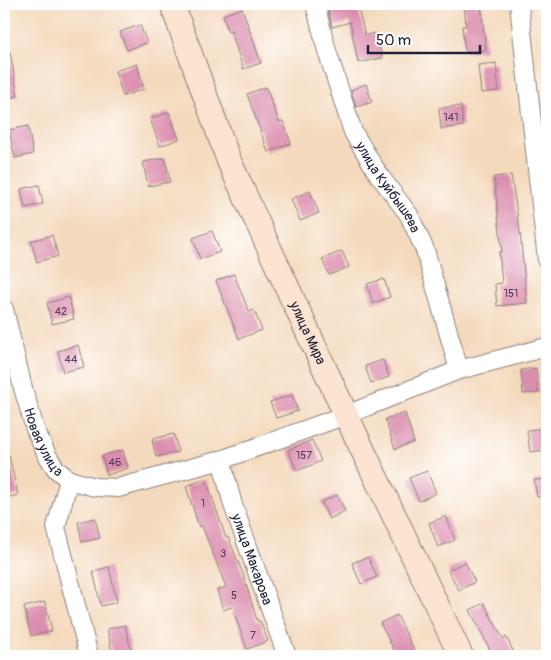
<svg xmlns="http://www.w3.org/2000/svg" width="551" height="660" font-family="Pangolin,sans-serif">
  <rect width="100%" height="100%" fill="#fff"/>
  <filter id="ink" filterUnits="userSpaceOnUse"><feTurbulence type="fractalNoise" baseFrequency=".02" numOctaves="2"/><feDisplacementMap in="SourceGraphic" scale="10" xChannelSelector="R" yChannelSelector="G"/><feConvolveMatrix kernelMatrix="1 2 1 2 8 2 1 2 1" color-interpolation-filters="sRGB"/></filter>
  <filter id="wash" filterUnits="userSpaceOnUse"><feTurbulence type="fractalNoise" baseFrequency=".0096" numOctaves="4" result="noise"/><feDisplacementMap in="SourceGraphic" scale="20" xChannelSelector="R" yChannelSelector="G"/><feGaussianBlur stdDeviation="1.12" result="paint"/><feColorMatrix in="noise" values="0 0 0 0 0 0 0 0 0 0 0 0 0 0 0 0 0 1.4 0 .05"/><feComposite in="paint" operator="in"/></filter>
  <g filter="url(#wash)">
    <rect width="100%" height="100%" fill="#f4dabd"/>
    <g id="blocks">
      <path fill="#db8dae" d="M327 4H357L365 35 377 33 382 58 358 63 350 22 332 27Z
        M464 4H481L486 50 465 52 462 26H466Z
        M242 8 261 63 243 69 231 31 228 32 223 15Z
        M140 25 147 43 127 50 120 32Z
        M10 52 18 96 4 99V53Z
        M496 63 499 91 481 93 478 65Z
        M137 64 144 89 123 96 115 71Z
        M366 84 372 102 356 107 351 90Z
        M266 87 279 122 283 121 291 143 268 152 247 94Z
        M461 106 463 126 441 129 439 108Z
        M169 112 179 139 160 146 150 119Z
        M28 126 33 154 15 158 9 130Z
        M165 158 170 182 148 186 143 162Z
        M511 175 520 232 527 303 497 306 495 284 502 283 499 252H502L494 177Z
        M39 185 43 204 25 208 21 189Z
        M310 191 319 213 300 221 291 199Z
        M212 231 220 252 200 259 193 238Z
        M52 235 58 256 37 262 31 241Z
        M342 251 349 267 329 275 322 259Z
        M234 274 249 312 254 310 262 330 239 339 216 281Z
        M384 279 390 297 373 303 367 284Z
        M69 297 74 319 52 324 47 303Z
        M78 345 84 367 63 372 58 351Z
        M383 360 389 377 371 383 365 366Z
        M536 368 539 393 523 394 521 370Z
        M292 395 298 411 276 418 270 402Z
        M405 413 414 442 395 449 385 419Z
        M545 428 547 450 530 452 527 430Z
        M174 434 178 452 156 457 152 439Z
        M312 440 321 461 297 471 288 450Z
        M123 450 128 468 107 475 102 456Z
        M4 455H9L18 495 4 498Z
        M427 471 436 493 419 501 409 478Z
        M206 479 226 538 228 537 243 574 257 621H260L268 641 247 649 232 607 223 610 217 590 226 587 202 526 199 527 186 486Z
        M547 479V496L537 497 534 480Z
        M337 495 345 511 329 519 321 502Z
        M446 516 455 540 438 547 429 523Z
        M95 518 100 538 82 542 78 522Z
        M368 557 377 577 361 584 352 563Z
        M465 562 475 582 459 590 448 570Z
        M109 567 117 602 101 606 93 571Z
        M45 602 52 631 31 636 24 607Z
        M484 603 503 639 506 637 516 656H493L470 610Z
        M397 615 417 656H397L380 623Z
        M125 625 132 653 113 656 107 629Z"/>
    </g>
  </g>
  <g filter="url(#ink)">
    <use href="#blocks" fill-opacity="0" stroke="#8b7e7c" stroke-width="1"/>
    <g fill="none" stroke-linecap="round" stroke-linejoin="round">
      <g stroke="#8b7e7c" stroke-width="20">
        <g id="street">
          <path id="s1" d="M315 4 327 51 353 132 379 175 409 215 425 250 459 370"/>
          <path d="M519 4 547 260"/>
          <path id="s2" d="M4 309 23 388 35 429 47 455 56 469 69 480 95 487 118 488 221 460 346 415 459 370 547 347"/>
          <path id="s3" d="M221 460 233 505 287 656"/>
          <path d="M69 480 56 527 89 656"/>
        </g>
      </g>
      <g stroke="#8b7e7c" stroke-width="26">
        <g id="secondary">
          <path id="s4" d="M172 4 229 161 346 415 461 656"/>
        </g>
      </g>
      <use href="#street" stroke="#fff" stroke-width="18"/>
      <use href="#secondary" stroke="#fde4d1" stroke-width="24"/>
    </g>
  </g>
  <g text-anchor="middle" dominant-baseline="central" stroke-width="4" stroke-linejoin="round" paint-order="stroke">
    <g font-size="11" fill="#503d58">
      <text x="451" y="117">141</text>
      <text x="511" y="293">151</text>
      <text x="61" y="311">42</text>
      <text x="71" y="359">44</text>
      <text x="304" y="455">157</text>
      <text x="115" y="462">46</text>
      <text x="203" y="503">1</text>
      <text x="223" y="553">3</text>
      <text x="234" y="595">5</text>
      <text x="253" y="635">7</text>
    </g>
    <g font-size="14" fill="#22223b" stroke="#fff">
      <text stroke="none"><textPath href="#s1" startOffset="199">улица Куйбышева</textPath></text>
      <text stroke="none"><textPath href="#s4" startOffset="356">улица Мира</textPath></text>
      <text stroke="none"><textPath href="#s2" startOffset="139">Новая улица</textPath></text>
      <text stroke="none"><textPath href="#s3" startOffset="104">улица Макарова</textPath></text>
    </g>
  </g>
  <rect width="551" height="660" fill="none" stroke="#fff" stroke-width="20"/>
  <path d="M368 45v8h112v-8" fill="none" stroke="#22223b" stroke-width="2.5"/>
  <text x="376" y="45" font-size="15" fill="#22223b" stroke="#ffffff" stroke-width="4" paint-order="stroke">50 m</text>
</svg>
